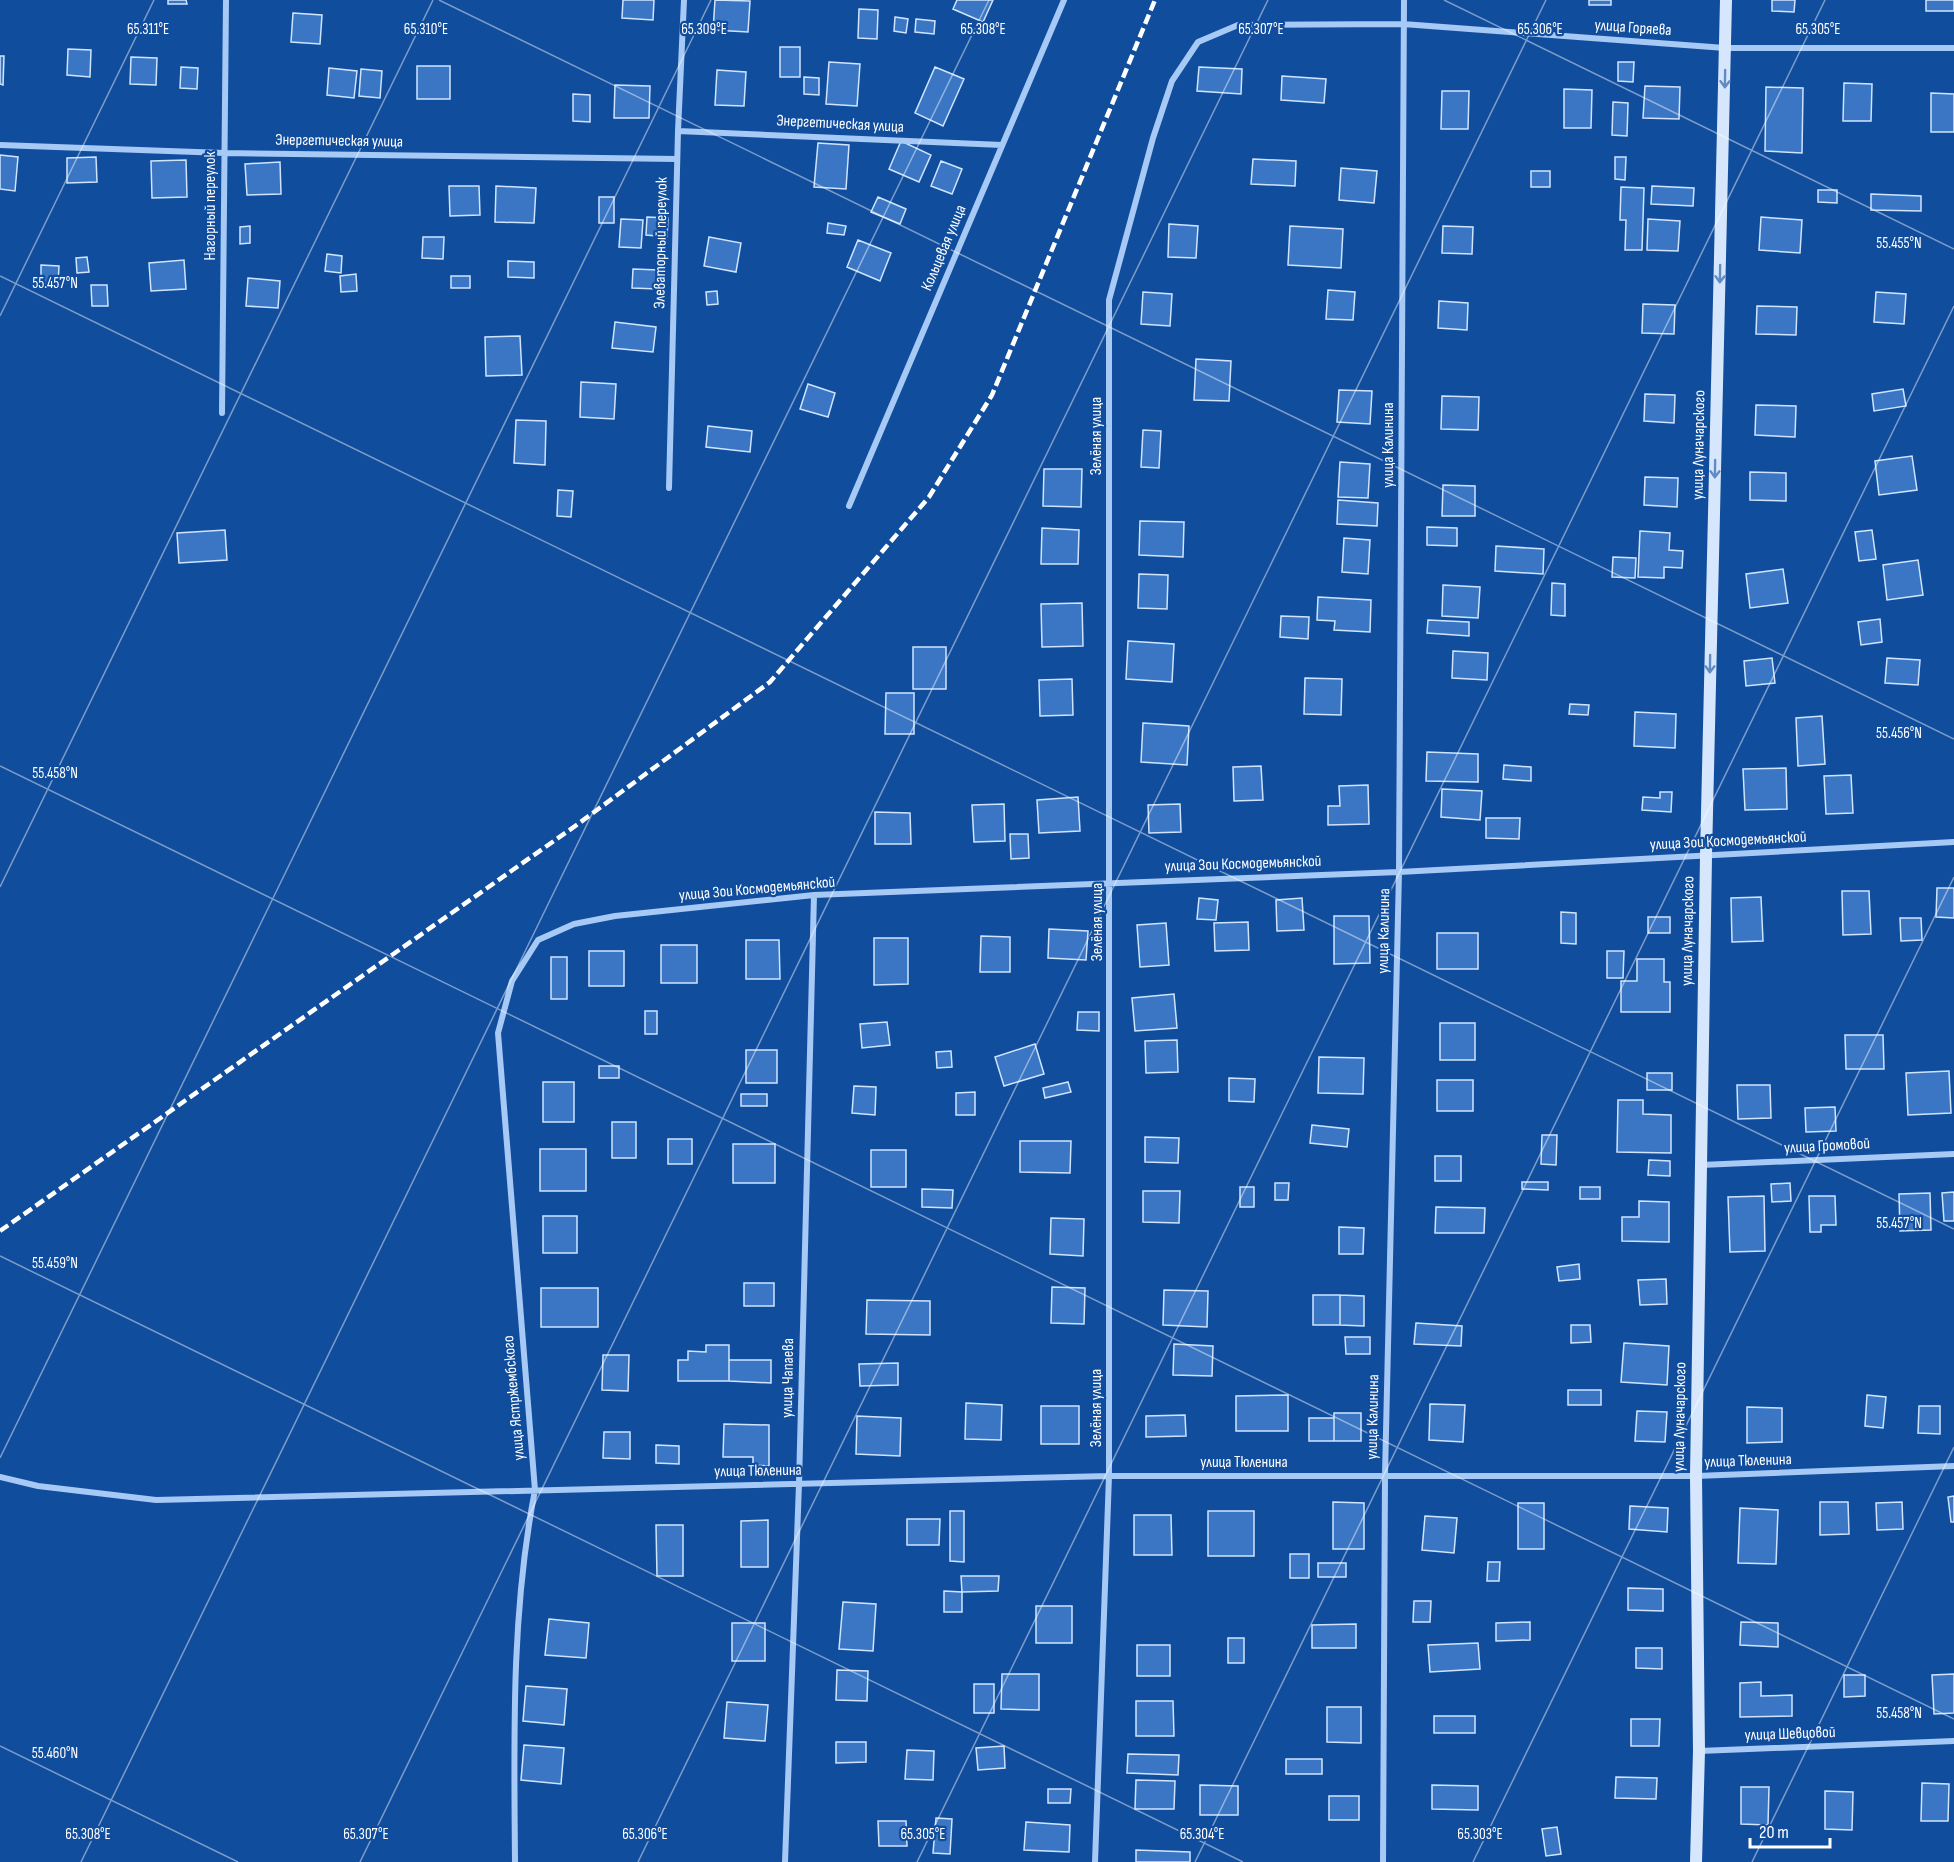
<svg xmlns="http://www.w3.org/2000/svg" width="1954" height="1862" font-family="'Sofia Sans Condensed',sans-serif">
  <rect width="100%" height="100%" fill="#114d9d"/>
  <path fill="#3a76c4" stroke="#cfe4fe" stroke-width="1.5" d="M168 0H186L187 4H168Z
    M623 0H654L653 20 622 18Z
    M715 0 750 1 748 32 713 30Z
    M957 0H993L983 22 953 9Z
    M1589 0H1611V5H1589Z
    M1772 0H1795L1794 12 1772 11Z
    M1926 0H1954V11H1926Z
    M859 9 878 10 877 39 858 38Z
    M293 13 322 15 320 44 291 42Z
    M895 17 908 19 906 33 894 31Z
    M916 19 935 21 934 34 915 32Z
    M780 47H800V77H780Z
    M68 49 91 50 90 77 67 75Z
    M0 56H4L3 85 0 84Z
    M131 57 157 58 156 85 130 84Z
    M829 62 860 64 857 106 826 104Z
    M1618 62H1634L1633 82 1618 81Z
    M417 66H450V99H417Z
    M181 67 198 68 197 89 180 88Z
    M935 67 964 79 943 126 915 113Z
    M1199 67 1242 69 1241 94 1197 91Z
    M329 68 357 71 354 98 327 95Z
    M361 69 382 71 380 98 359 96Z
    M717 70 746 72 744 106 715 105Z
    M1282 76 1326 79 1324 103 1281 100Z
    M804 77 819 78V95L804 94Z
    M1844 83 1872 84 1871 121H1843Z
    M615 85 650 86 649 118H614Z
    M1645 86 1680 87 1679 119 1643 118Z
    M1766 87 1803 88 1802 153 1765 151Z
    M1564 89 1592 90 1591 128H1564Z
    M1442 91H1469L1468 129H1441Z
    M1931 93 1954 94V132H1931Z
    M573 94 590 95V122L573 121Z
    M1613 102 1628 103 1627 136 1612 135Z
    M901 141 931 155 919 182 889 169Z
    M818 143 849 145 846 189 814 187Z
    M0 155 18 157 15 191 0 189Z
    M96 157 97 182 67 183V158Z
    M1615 157H1626L1625 180 1615 179Z
    M1253 159 1296 161 1295 186 1251 184Z
    M186 160 187 197 152 198 151 161Z
    M941 161 962 169 952 194 931 186Z
    M280 162 281 194 247 195 245 164Z
    M1341 168 1377 171 1374 203 1339 200Z
    M1531 171H1550V187H1531Z
    M449 186H479L480 215 450 216Z
    M496 186 536 188 534 223 495 222Z
    M1652 186 1694 188 1693 206 1651 204Z
    M1621 187 1644 188 1642 250H1625L1626 220H1620Z
    M1818 190H1837V203L1818 202Z
    M1871 194 1921 196V211L1871 210Z
    M599 197H614V223H599Z
    M878 197 906 209 900 224 871 212Z
    M647 217 668 218 667 237 646 235Z
    M1761 217 1802 220 1800 253 1759 250Z
    M621 219 643 220 641 248 619 247Z
    M1648 219 1680 221 1678 251 1647 250Z
    M828 223 846 226 844 235 827 233Z
    M1169 224 1198 226 1196 258 1168 257Z
    M250 226V243L240 244V227Z
    M1290 226 1343 229 1341 268 1288 265Z
    M1443 226 1473 227 1472 254 1442 253Z
    M423 237H444L443 259 422 258Z
    M709 237 741 243 736 272 704 266Z
    M858 240 891 253 880 281 847 267Z
    M327 254 342 256 341 273 325 271Z
    M87 257 89 272 77 273 76 258Z
    M184 260 186 289 151 291 149 263Z
    M508 261 534 262V278L508 277Z
    M41 265 59 266 58 284H41Z
    M633 269 659 270 658 289 632 288Z
    M356 274 357 291 341 292 340 276Z
    M451 276H470V288H451Z
    M248 278 280 281 278 308 246 306Z
    M91 285H107L108 306H92Z
    M1328 290 1355 292 1353 320 1326 319Z
    M717 291 718 304 707 305 706 292Z
    M1143 292 1172 294 1170 326 1141 324Z
    M1876 292 1906 294 1904 324 1874 322Z
    M1439 301 1468 303 1467 330 1438 328Z
    M1643 304 1675 305 1674 334 1642 333Z
    M1757 306 1797 307 1796 335 1756 334Z
    M615 322 656 327 653 352 612 348Z
    M520 336 522 375 486 376 485 337Z
    M1196 359 1231 361 1229 401 1194 400Z
    M581 382 616 384 614 419 580 417Z
    M808 384 835 393 828 417 800 409Z
    M1903 389 1906 406 1874 411 1872 394Z
    M1339 390 1372 391 1370 424 1337 422Z
    M1645 394 1675 395 1674 423 1644 421Z
    M1442 396 1479 397 1478 430 1441 429Z
    M1756 405 1796 406 1795 437 1755 435Z
    M516 420 546 421 545 465 514 463Z
    M708 426 752 431 750 452 706 447Z
    M1143 430 1161 431 1159 468 1141 467Z
    M1912 456 1917 490 1879 495 1875 461Z
    M1340 462 1370 464 1368 498 1338 497Z
    M1044 469H1082L1081 507 1043 506Z
    M1750 472 1786 473V501L1750 500Z
    M1645 477 1678 478 1677 507 1644 505Z
    M1443 485 1475 486V516H1442Z
    M558 490 573 491 571 517 557 516Z
    M1338 500 1378 503 1377 526 1337 524Z
    M1140 521 1184 522 1183 557 1139 555Z
    M1427 527 1457 528V546L1427 545Z
    M1042 528 1079 530 1078 564H1041Z
    M225 530 227 560 179 563 177 533Z
    M1872 530 1876 559 1859 561 1855 532Z
    M1640 531 1670 533 1669 550 1683 551 1682 568 1664 567V578L1638 577Z
    M1344 538 1370 540 1368 574 1342 572Z
    M1496 546 1544 549 1543 574 1495 571Z
    M1613 557 1636 558 1635 578 1612 577Z
    M1918 560 1923 595 1887 600 1883 565Z
    M1783 569 1788 603 1750 608 1746 574Z
    M1139 574 1168 575 1167 609 1138 608Z
    M1552 583 1565 584V616L1551 615Z
    M1443 585 1480 587 1478 618 1442 616Z
    M1318 597 1371 600 1370 632 1334 630 1335 621 1317 620Z
    M1082 603 1083 646 1042 647 1041 604Z
    M1281 616 1309 617 1308 639 1280 637Z
    M1880 619 1882 642 1861 645 1858 622Z
    M1428 620 1469 622V636L1427 633Z
    M1128 641 1174 644 1172 682 1126 679Z
    M913 647H946V689H913Z
    M1453 651 1488 653 1487 680 1452 678Z
    M1772 658 1775 683 1746 686 1744 661Z
    M1887 658 1920 660 1918 685 1885 683Z
    M1305 678 1342 679 1341 715 1304 714Z
    M1072 679 1073 715 1040 716 1039 680Z
    M886 693H914V734H885Z
    M1570 704 1589 705 1588 715 1569 714Z
    M1635 712 1676 714 1675 748 1634 746Z
    M1822 716 1825 764 1798 766 1796 718Z
    M1143 723 1189 726 1187 765 1141 762Z
    M1427 752 1478 754V782L1426 781Z
    M1504 765 1531 767V781L1503 779Z
    M1261 766 1263 800 1234 801 1233 767Z
    M1786 768 1787 809 1745 810 1743 769Z
    M1851 775 1853 813 1826 814 1824 776Z
    M1368 785 1369 824 1328 825V806H1340L1339 786Z
    M1442 789 1482 791 1480 820 1441 817Z
    M1660 792H1672L1671 812 1642 810 1643 797 1660 798Z
    M1078 797 1080 831 1039 833 1037 800Z
    M1004 804 1005 841 974 842 972 805Z
    M1180 804 1181 832 1149 833 1148 805Z
    M875 812 910 813 911 844H875Z
    M1486 818H1520L1519 839 1486 838Z
    M1010 834H1028L1029 858 1011 859Z
    M1937 888H1954V918L1936 917Z
    M1842 891H1869L1871 934 1843 935Z
    M1761 897 1763 941 1732 942 1731 898Z
    M1199 898 1218 900 1216 920 1197 919Z
    M1302 898 1304 930 1277 931 1276 900Z
    M1561 912 1576 913V944L1561 943Z
    M1334 916H1369L1370 963 1334 964Z
    M1648 917H1670V933H1648Z
    M1900 918H1921L1922 940 1901 941Z
    M1248 922 1249 950 1215 951 1214 923Z
    M1166 923 1169 965 1140 967 1137 925Z
    M1049 929 1088 931 1086 960 1048 958Z
    M1437 933H1478V969H1437Z
    M981 936 1010 937V972H980Z
    M874 938H908V984L874 985Z
    M746 940H779L780 979H746Z
    M661 945H697V983H661Z
    M589 951H624V986H589Z
    M1607 951H1624L1623 978H1607Z
    M551 957H567V999H551Z
    M1637 959H1664V982H1670V1012H1621V981H1637Z
    M1174 994 1177 1028 1135 1031 1132 998Z
    M645 1011H657V1034H645Z
    M1078 1012H1099V1031L1077 1030Z
    M887 1022 890 1045 862 1048 860 1024Z
    M1440 1023H1475V1060H1440Z
    M1845 1035H1883L1884 1069H1846Z
    M1177 1040 1178 1072 1146 1073 1145 1041Z
    M1035 1044 1044 1074 1004 1086 995 1057Z
    M746 1050H777V1083H746Z
    M951 1051 952 1067 937 1068 936 1052Z
    M1319 1057 1364 1058 1363 1094 1318 1093Z
    M599 1066H619V1078H599Z
    M1949 1071 1951 1113 1908 1115 1906 1073Z
    M1647 1073H1672V1090H1647Z
    M1229 1078 1255 1079 1254 1102 1229 1101Z
    M1437 1080H1473V1111H1437Z
    M543 1082H574V1122H543Z
    M1068 1082 1071 1092 1045 1098 1043 1088Z
    M1737 1085H1770L1771 1118 1738 1119Z
    M854 1086 876 1087 875 1115 852 1113Z
    M975 1092V1115H956V1093Z
    M741 1094H767V1106H741Z
    M1618 1100H1643V1114L1671 1115V1153L1617 1152Z
    M1835 1107 1836 1131 1806 1132 1805 1108Z
    M612 1122H636V1158H612Z
    M1312 1125 1349 1129 1347 1147 1310 1143Z
    M1542 1135H1557L1556 1165 1541 1164Z
    M1145 1137 1179 1138 1178 1163 1145 1162Z
    M668 1139H692V1164H668Z
    M1020 1141H1071L1070 1173 1020 1172Z
    M733 1144H775V1183H733Z
    M540 1149H586V1191H540Z
    M871 1150H906V1187H871Z
    M1435 1156H1461V1181H1435Z
    M1649 1160 1670 1161V1176L1648 1175Z
    M1522 1182H1548V1190L1522 1189Z
    M1275 1183H1289L1288 1200H1275Z
    M1790 1183 1791 1201 1772 1202 1771 1184Z
    M1240 1187H1254V1207H1240Z
    M1580 1187H1600V1199H1580Z
    M922 1189 953 1190 952 1208 922 1207Z
    M1143 1191H1180L1179 1223 1143 1222Z
    M1954 1192V1221H1944L1942 1193Z
    M1930 1193 1931 1230 1900 1231 1899 1194Z
    M1764 1196 1765 1251 1730 1252 1728 1197Z
    M1809 1196H1835L1836 1225H1821V1232H1810Z
    M1639 1201 1669 1202V1242L1622 1241V1217H1639Z
    M1436 1207 1485 1208 1484 1233H1435Z
    M543 1216H577V1253H543Z
    M1051 1218 1084 1219 1083 1256 1050 1254Z
    M1339 1227 1364 1228 1363 1254H1339Z
    M1579 1264 1580 1279 1559 1281 1557 1267Z
    M1666 1279 1667 1304 1640 1305 1638 1280Z
    M744 1283H774V1306H744Z
    M1052 1287 1085 1288 1084 1324 1051 1323Z
    M541 1288H598V1327H541Z
    M1164 1290 1208 1291 1207 1327 1163 1325Z
    M1313 1295H1340V1325H1313Z
    M1340 1295 1364 1296V1326L1340 1325Z
    M867 1300 930 1301V1335L866 1334Z
    M1416 1323 1462 1326 1461 1346 1414 1344Z
    M1571 1325H1590L1591 1342 1571 1343Z
    M1345 1337H1370V1354H1346Z
    M1624 1343 1669 1346 1667 1385 1621 1382Z
    M1174 1344 1213 1346 1212 1376 1173 1375Z
    M706 1345H729V1381H678V1360H688V1351L706 1352Z
    M603 1355H629L628 1391 602 1390Z
    M729 1360H771V1383L729 1381Z
    M898 1363V1385L860 1386 859 1364Z
    M1568 1390H1601V1405H1568Z
    M1288 1395V1431H1236V1396Z
    M1867 1395 1886 1397 1883 1428 1865 1426Z
    M966 1403 1002 1405 1001 1440 965 1439Z
    M1430 1404 1465 1405 1463 1442 1429 1440Z
    M1041 1406H1079V1444H1041Z
    M1919 1406H1940V1434L1918 1433Z
    M1747 1407 1782 1408V1442L1747 1443Z
    M1637 1411 1667 1412 1665 1442 1635 1441Z
    M1334 1413H1361V1441H1334Z
    M1185 1415 1186 1436 1146 1437V1416Z
    M857 1416 901 1418 900 1456 856 1454Z
    M1309 1418H1334V1441H1309Z
    M724 1424 769 1425V1466L753 1465V1457H723Z
    M604 1432H630V1459L603 1458Z
    M656 1445 679 1446V1464L656 1463Z
    M1954 1496V1522H1951L1948 1497Z
    M1333 1502 1364 1503V1549H1333Z
    M1820 1502H1848L1849 1534 1820 1535Z
    M1902 1502 1903 1529 1877 1530 1876 1503Z
    M1518 1503H1544V1549H1518Z
    M1630 1506 1668 1508 1667 1532 1629 1529Z
    M1740 1508 1778 1510 1776 1564 1738 1563Z
    M950 1511H964V1562L950 1561Z
    M1208 1511H1254V1556H1208Z
    M1134 1515H1171L1172 1555H1134Z
    M1425 1516 1457 1518 1454 1553 1422 1550Z
    M907 1519H940L939 1545H907Z
    M768 1520V1567H741V1521Z
    M656 1525H683V1576H657Z
    M1290 1554H1309V1578H1290Z
    M1488 1562H1500L1499 1581H1487Z
    M1318 1563H1346V1577H1318Z
    M961 1576H999L998 1591 962 1592Z
    M1628 1588 1663 1589V1611L1628 1610Z
    M944 1591 962 1592V1612H944Z
    M1414 1601H1431L1430 1622H1413Z
    M843 1602 876 1604 873 1651 839 1649Z
    M1036 1606H1072V1643H1036Z
    M549 1619 589 1623 586 1658 545 1655Z
    M1530 1622V1640L1496 1641V1623Z
    M1741 1622 1778 1623V1647L1740 1645Z
    M732 1623H765V1661H732Z
    M1356 1624V1648H1312V1625Z
    M1228 1638H1244V1663H1228Z
    M1478 1643 1480 1669 1430 1672 1428 1645Z
    M1137 1645H1170V1676H1137Z
    M1636 1648H1662V1669L1636 1668Z
    M837 1670 868 1671 867 1701 836 1700Z
    M1002 1674H1039V1710L1001 1709Z
    M1954 1674V1713L1934 1714 1932 1675Z
    M1844 1675H1865V1696L1844 1697Z
    M1761 1682V1696L1792 1695V1716L1740 1717V1683Z
    M974 1684H994V1713H974Z
    M526 1686 567 1689 564 1725 523 1721Z
    M1136 1701H1173L1174 1736H1136Z
    M727 1702 768 1705 765 1741 724 1738Z
    M1327 1707H1361V1743L1327 1742Z
    M1434 1716H1475V1733H1434Z
    M1631 1719H1660L1659 1746H1631Z
    M836 1742H866V1762L836 1763Z
    M524 1745 564 1748 561 1784 521 1780Z
    M1004 1746 1005 1768 978 1770 976 1748Z
    M907 1750 934 1751 933 1780 905 1779Z
    M1128 1754 1179 1755 1178 1775 1127 1773Z
    M1286 1759H1322V1774H1286Z
    M1616 1777 1657 1778 1656 1799 1615 1798Z
    M1136 1780 1175 1781 1174 1809H1135Z
    M1922 1783 1949 1784 1948 1821H1921Z
    M1200 1785 1238 1786V1815H1200Z
    M1432 1785 1478 1786V1810L1432 1809Z
    M1741 1787H1769L1768 1825 1741 1824Z
    M1048 1789H1071L1070 1803H1048Z
    M1825 1791 1853 1792 1852 1830 1825 1829Z
    M1329 1796H1359V1820H1329Z
    M936 1818 952 1819 950 1854 933 1853Z
    M878 1821H906L907 1846H879Z
    M1026 1822 1070 1825 1069 1852 1024 1850Z
    M1557 1827 1561 1854 1546 1856 1542 1829Z
    M1136 1850 1190 1852V1862H1136Z"/>
  <g fill="none" stroke-linecap="round" stroke-linejoin="round">
    <path stroke="#a6c9f5" stroke-width="6" d="M678 131 1002 145
      M0 145 224 153 677 159
      M222 413 226 0
      M669 488 678 131 684 0
      M849 506 1064 0
      M1701 1165 1954 1154
      M0 1477 38 1486 156 1500 1109 1476H1696L1954 1466
      M1699 1751 1954 1741
      M515 1862C514 1737 511 1613 535 1490L498 1033 512 981 538 940 574 924 615 916 814 895 1399 872 1954 842
      M785 1862 799 1484 814 895
      M1095 1862 1109 1476V300L1153 138 1172 81 1198 42 1238 25 1403 24 1725 48H1954
      M1383 1862 1385 1475 1399 872 1404 0"/>
    <path stroke="#d6e7fd" stroke-width="12" d="M1696 1862 1699 1751 1696 1476 1706 856 1726 0"/>
    <path stroke="#fff" stroke-width="4.5" stroke-dasharray="10 4.5" stroke-linecap="butt" d="M0 1231 578 824 770 682 929 497 992 395 1155 0"/>
  </g>
  <defs><path id="oneway-shaft" d="M-6 0H5M1.5-3L5.5 0L1.5 3" fill="none" stroke-width="1.6" stroke-linecap="round" stroke-linejoin="round" transform="scale(1.5)"/></defs>
  <g stroke="#608bc3">
    <use href="#oneway-shaft" transform="translate(1725 79) rotate(91)"/>
    <use href="#oneway-shaft" transform="translate(1720 274) rotate(91)"/>
    <use href="#oneway-shaft" transform="translate(1715 469) rotate(91)"/>
    <use href="#oneway-shaft" transform="translate(1710 664) rotate(91)"/>
  </g>
  <path fill="none" stroke="#fff" stroke-width="1.5" stroke-opacity="0.45" d="M439 0 1954 739M1444 0 1954 249M0 276 1954 1229M0 316 154 0M0 766 1954 1719M0 887 433 0M0 1256 1243 1862M0 1458 711 0M0 1746 238 1862M81 1862 989 0M360 1862 1268 0M638 1862 1546 0M917 1862 1825 0M1195 1862 1954 306M1473 1862 1954 877M1752 1862 1954 1447"/>
  <g text-anchor="middle" dominant-baseline="central" stroke-width="4.5" stroke-linejoin="round" paint-order="stroke">
    <g font-size="16" fill="#fff" stroke="#114d9d">
      <text transform="translate(1633 28) rotate(4)">улица Горяева</text>
      <text transform="translate(840 124) rotate(3)">Энергетическая улица</text>
      <text transform="translate(339 141) rotate(1)">Энергетическая улица</text>
      <text transform="translate(210 206) rotate(-90)">Нагорный переулок</text>
      <text transform="translate(661 243) rotate(-89)">Элеваторный переулок</text>
      <text transform="translate(944 248) rotate(-67)">Кольцевая улица</text>
      <text transform="translate(1096 436) rotate(-90)">Зелёная улица</text>
      <text transform="translate(1388 445) rotate(-90)">улица Калинина</text>
      <text transform="translate(1699 445) rotate(-89)">улица Луначарского</text>
      <text transform="translate(1728 841) rotate(-3)">улица Зои Космодемьянской</text>
      <text transform="translate(1243 864) rotate(-2)">улица Зои Космодемьянской</text>
      <text transform="translate(757 889) rotate(-5)">улица Зои Космодемьянской</text>
      <text transform="translate(1097 922) rotate(-90)">Зелёная улица</text>
      <text transform="translate(1384 931) rotate(-89)">улица Калинина</text>
      <text transform="translate(1688 931) rotate(-89)">улица Луначарского</text>
      <text transform="translate(1827 1146) rotate(-3)">улица Громовой</text>
      <text transform="translate(788 1378) rotate(-89)">улица Чапаева</text>
      <text transform="translate(514 1398) rotate(-95)">улица Ястржембского</text>
      <text transform="translate(1096 1408) rotate(-90)">Зелёная улица</text>
      <text transform="translate(1373 1417) rotate(-89)">улица Калинина</text>
      <text transform="translate(1680 1417) rotate(-89)">улица Луначарского</text>
      <text transform="translate(1748 1461) rotate(-2)">улица Тюленина</text>
      <text x="1244" y="1462">улица Тюленина</text>
      <text transform="translate(758 1471) rotate(-1)">улица Тюленина</text>
      <text transform="translate(1790 1734) rotate(-2)">улица Шевцовой</text>
    </g>
  </g>
  <g font-size="15" text-anchor="middle" fill="#fff" stroke="#114d9d" stroke-width="4.5" stroke-linejoin="round" paint-order="stroke">
    <text x="148" y="34">65.311°E</text>
    <text x="426" y="34">65.310°E</text>
    <text x="704" y="34">65.309°E</text>
    <text x="983" y="34">65.308°E</text>
    <text x="1261" y="34">65.307°E</text>
    <text x="1540" y="34">65.306°E</text>
    <text x="1818" y="34">65.305°E</text>
    <text x="1899" y="248">55.455°N</text>
    <text x="55" y="288">55.457°N</text>
    <text x="1899" y="738">55.456°N</text>
    <text x="55" y="778">55.458°N</text>
    <text x="1899" y="1228">55.457°N</text>
    <text x="55" y="1268">55.459°N</text>
    <text x="1899" y="1718">55.458°N</text>
    <text x="55" y="1758">55.460°N</text>
    <text x="88" y="1839">65.308°E</text>
    <text x="366" y="1839">65.307°E</text>
    <text x="645" y="1839">65.306°E</text>
    <text x="923" y="1839">65.305°E</text>
    <text x="1202" y="1839">65.304°E</text>
    <text x="1480" y="1839">65.303°E</text>
  </g>
  <path d="M1750 1838v9h80v-9" fill="none" stroke="#ffffff" stroke-width="3"/>
  <text x="1759" y="1838" font-size="18" fill="#ffffff" stroke="#114d9d" stroke-width="4.5" paint-order="stroke">20 m</text>
</svg>
